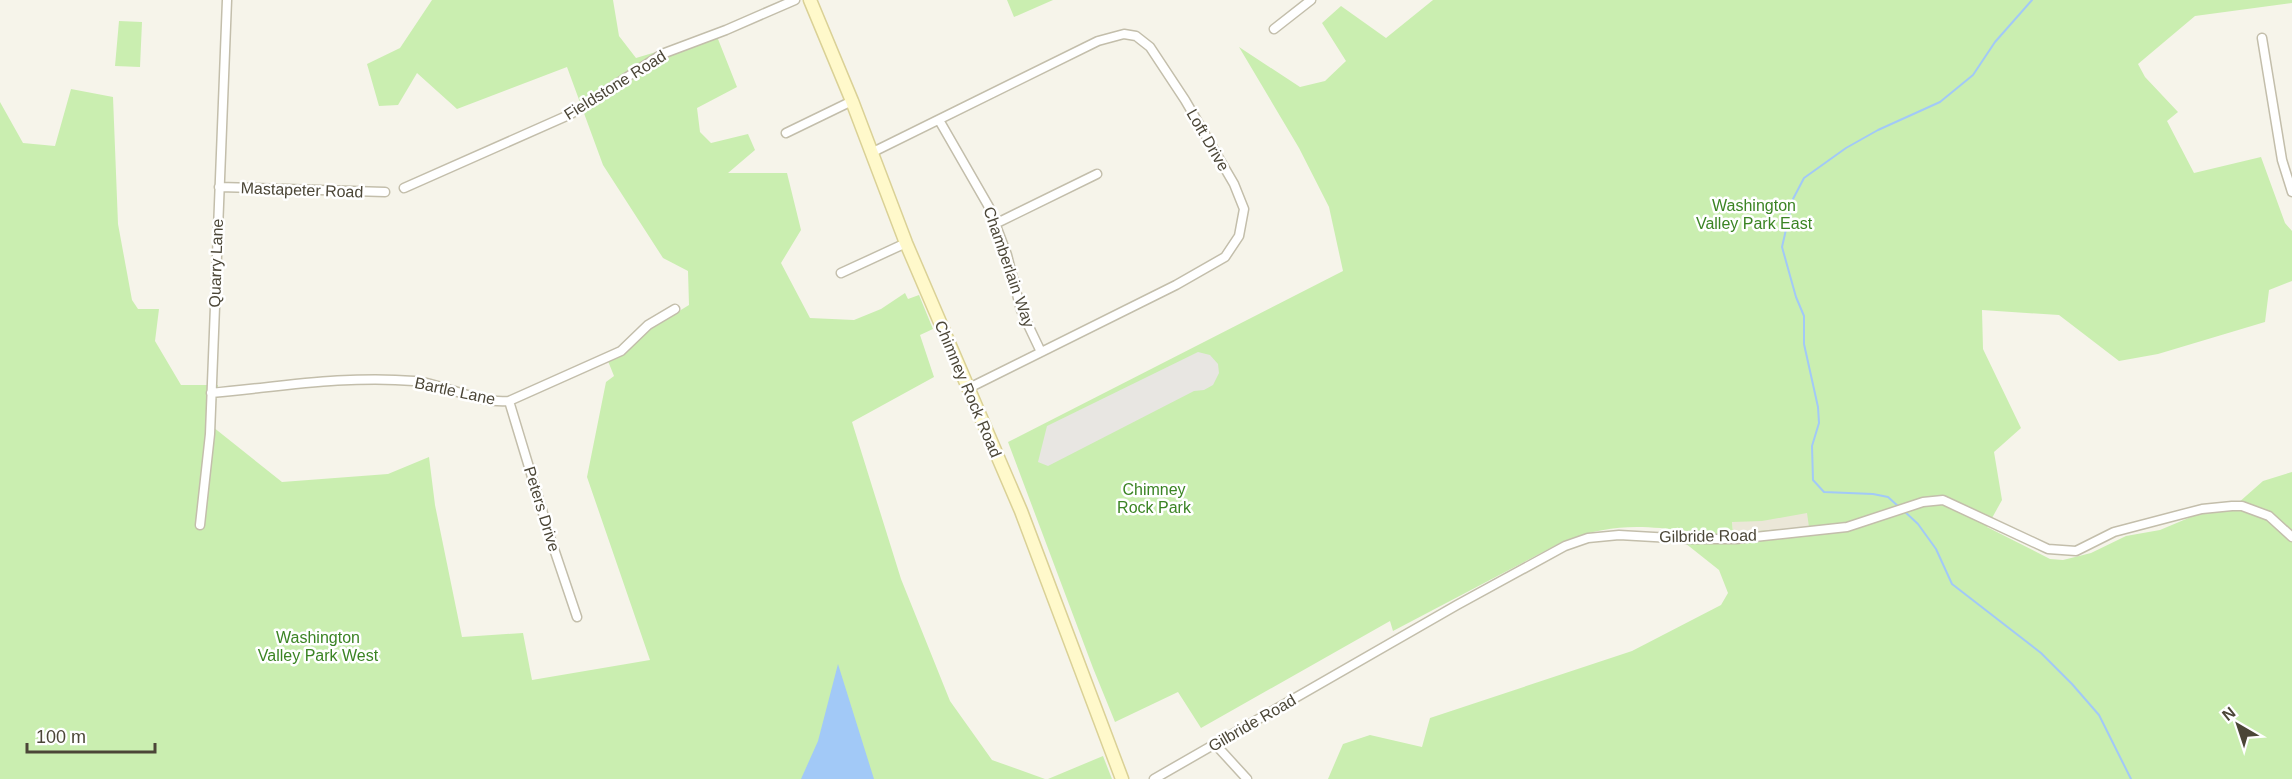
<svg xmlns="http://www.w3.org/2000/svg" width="2292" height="779" font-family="Helvetica,sans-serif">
  <rect width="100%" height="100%" fill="#f6f4ea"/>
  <path fill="#ebe7d8" d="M1730 493 1807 508 1810 527 1733 534Z"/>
  <path fill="#caeeb0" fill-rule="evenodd" d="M432 0H613L619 36 636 58 716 34 737 87 697 108 700 132 711 143 748 134 755 150 728 173H787L801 230 781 263 810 318 854 320 881 309 905 293 908 299 919 295 933 329 920 335 934 377 852 422 901 579 950 701 992 760 1045 779H0V102L23 143 55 146 71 89 113 97 118 224 132 300 138 309H159L155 341 181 385H218L213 427 282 482 388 474 429 457 435 505 462 637 523 633 532 680 650 660 587 477 606 382 614 376 608 361 645 332 689 305 688 271 663 258 603 165 567 67 457 109 417 73 398 105 379 106 367 64 400 48Z
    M1007 0H1053L1014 17Z
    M1433 0H2292V3L2195 16 2138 64 2145 77 2178 112 2167 121 2194 173 2261 157 2285 223 2292 231V281L2269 290 2265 322 2158 354 2119 361 2059 315 1982 310 1983 349 2021 428 1994 452 2002 500 1987 527 2050 559 2063 560 2091 553 2126 536 2160 530 2198 514 2229 511 2263 481 2292 472V779H1328L1343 744 1370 735 1422 747 1430 718 1632 651 1721 605 1728 593 1719 570 1685 543 1687 531C1639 525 1610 524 1564 541L1393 631 1390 621 1201 728 1178 692 1115 722 1093 668 1008 442 1343 271 1329 207 1299 148 1239 47 1300 87 1325 81 1346 61 1322 23 1341 6 1386 38ZM1807 513 1809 527 1733 533 1732 522 1762 521Z
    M119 21 142 22 140 67 115 66Z
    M1103 756 1112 779H1048Z"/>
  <path fill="#e8e6e2" d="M1198 352 1210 355 1218 364 1219 373 1213 385 1204 390 1194 391 1048 466 1038 462 1047 426Z"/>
  <path fill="#a2c9f7" d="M838 664 874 779H801L818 741Z"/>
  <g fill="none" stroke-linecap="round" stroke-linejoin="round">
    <path stroke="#a2c9f7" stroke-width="2" d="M1899 507 1888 497 1873 494 1824 492 1813 480 1812 446 1819 423 1818 407 1804 344V316L1796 297 1782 247 1793 199 1804 178 1846 148 1878 130 1940 102 1973 75 1995 42 2032 0
      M1903 510 1918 524 1936 549 1952 584 2041 653 2072 684 2099 715 2131 779"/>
    <g stroke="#c3beab" stroke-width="11">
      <path id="street" d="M1274 29 1311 0
        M2262 38 2282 160 2292 192
        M939 120 989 207 1007 255 1021 310 1041 352
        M786 133 852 101
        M871 153 1098 41 1124 34 1136 36 1150 47 1185 100 1234 184 1244 209 1239 236 1225 257 1176 285 967 389
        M219 187 385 192
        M404 188 571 114 662 54 726 30 795 0
        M995 224 1097 174
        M841 273 906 243
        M211 393C278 387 347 375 414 381 446 384 477 404 509 401L621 351 648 325 675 309
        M509 401 552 543 577 617
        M200 525 210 434 227 0
        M1215 744 1247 779
        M1154 779 1457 605 1565 546 1588 538 1619 535 1689 539H1736L1847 527 1923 502 1943 500 2048 549 2076 551 2114 532 2202 509 2232 506H2242L2269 516 2292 537"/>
    </g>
    <g stroke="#dad196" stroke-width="15">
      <path id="secondary" d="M810 0 852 101 906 243 1021 511 1122 779"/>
    </g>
    <use href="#street" stroke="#fff" stroke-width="8"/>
    <use href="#secondary" stroke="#fff9cb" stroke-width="12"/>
  </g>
  <g text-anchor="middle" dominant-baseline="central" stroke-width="5" stroke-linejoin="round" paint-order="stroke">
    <g font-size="16" fill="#4b4637" stroke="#fff">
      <text transform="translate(615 85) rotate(-32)">Fieldstone Road</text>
      <text transform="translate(1208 140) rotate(60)">Loft Drive</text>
      <text transform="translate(302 190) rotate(2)">Mastapeter Road</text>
      <text transform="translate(216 263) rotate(-88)">Quarry Lane</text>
      <text transform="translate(1009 267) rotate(71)">Chamberlain Way</text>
      <text transform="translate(968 389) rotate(67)">Chimney Rock Road</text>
      <text transform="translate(455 391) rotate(12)">Bartle Lane</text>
      <text transform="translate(542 509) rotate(73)">Peters Drive</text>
      <text transform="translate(1708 536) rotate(-1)">Gilbride Road</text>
      <text transform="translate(1252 723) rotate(-30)">Gilbride Road</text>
    </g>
    <g font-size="16" fill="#3b8424" stroke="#fff">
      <text x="1754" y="205">Washington<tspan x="1754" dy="18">Valley Park East</tspan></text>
      <text x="1154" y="489">Chimney<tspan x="1154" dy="18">Rock Park</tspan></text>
      <text x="318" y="637">Washington<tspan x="318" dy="18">Valley Park West</tspan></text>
    </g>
  </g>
  <g transform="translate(2238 725) rotate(321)" stroke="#ffffff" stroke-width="4.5" paint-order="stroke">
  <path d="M0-4.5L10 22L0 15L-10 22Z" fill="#4b4637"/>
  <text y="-9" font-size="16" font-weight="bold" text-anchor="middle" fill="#4b4637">N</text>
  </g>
  <path d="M27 743v9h128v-9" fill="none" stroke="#4b4637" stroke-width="3"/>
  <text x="36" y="743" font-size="18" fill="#4b4637" stroke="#ffffff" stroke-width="4.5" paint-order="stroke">100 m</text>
</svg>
